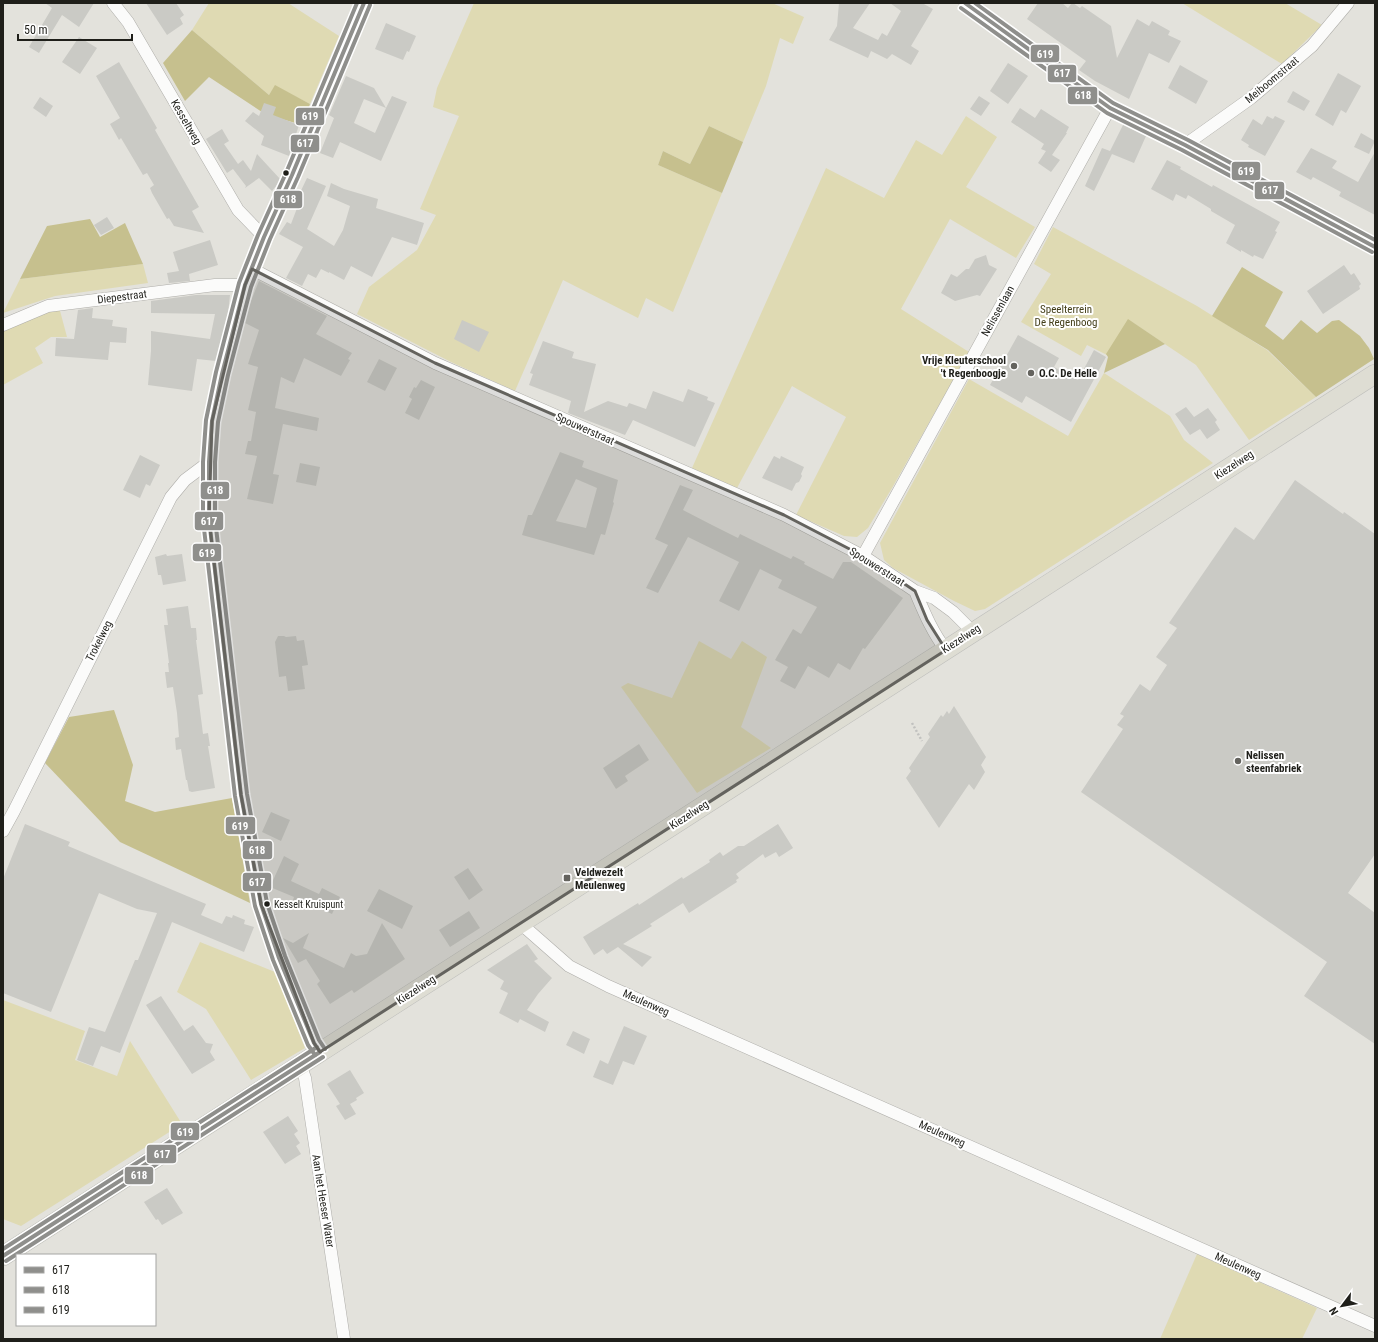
<svg xmlns="http://www.w3.org/2000/svg" width="1378" height="1342" font-family="'Roboto Condensed',sans-serif">
  <rect width="100%" height="100%" fill="#e3e2dc"/>
  <path fill="#dfdab3" d="M209 3H288L339 36 310 104 275 86 269 95 192 30Z
    M474 3H772L804 17 793 44 780 38 766 86 743 142 709 126 690 164 663 151 658 165 722 193 673 312 646 298 638 318 563 280 515 391 451 362 357 314 369 287 417 250 436 215 420 209 459 116 433 107 437 88Z
    M1182 3H1285L1322 25 1282 64Z
    M966 116 997 137 966 187 1035 227 1016 258 950 219 901 309 969 352 892 488 868 528 857 537 844 536 796 515 846 417 792 386 737 488 692 468 826 168 884 198 916 140 942 155Z
    M1053 227 1197 306 1267 350 1316 397 1249 440 1196 365 1132 322 1111 357 1087 345 1081 356 1021 322 1051 274 1034 264Z
    M143 264 148 283 55 296 3 313 20 279Z
    M59 307 67 337H51L35 348 43 363 3 385V328Z
    M1104 373 1170 416 1184 440 1213 463 985 609 975 611 954 601 893 568 884 560 880 543 969 379 1068 436Z
    M699 641 731 659 742 641 767 657 741 727 771 748 697 793 621 687 628 683 672 698Z
    M200 942 275 972 305 1048 251 1080 206 1009 177 992Z
    M3 1000 85 1031 75 1060 117 1076 130 1041 182 1124 21 1226 3 1219Z
    M1197 1254 1317 1308 1302 1339H1160Z"/>
  <path fill="#c6c08e" d="M192 30 269 95 275 85 310 104 302 125 265 114 209 77 185 101 163 63Z
    M709 126 743 142 722 193 658 165 663 151 690 164Z
    M90 219 100 237 125 223 143 264 20 279 47 226Z
    M1242 267 1283 292 1265 326 1283 340 1301 320 1317 333 1332 321 1339 320 1360 336 1369 348 1374 359 1316 397 1268 350 1212 316Z
    M1128 319 1165 344 1104 373 1108 357 1106 354Z
    M114 710 133 765 125 801 155 812 232 798 250 903 120 842 45 763 69 717Z"/>
  <path fill="#cacac5" fill-rule="evenodd" d="M45 3H94L79 27 62 15 39 53 29 47 52 8Z
    M146 3H176L184 15 180 18 183 24 167 35Z
    M839 3H870L853 28 878 40 882 33 887 36 901 11 890 3H922L933 9 911 46 919 51 911 65 892 54 887 59 871 51 868 58 829 40 837 26Z
    M1038 3H1062L1068 8 1072 3H1073L1080 8 1082 6 1111 26 1117 58 1137 19 1149 26 1152 21 1170 31 1168 35 1181 41 1169 63 1149 53 1129 99 1095 81 1079 70 1086 61 1027 19Z
    M386 23 416 36 409 52 407 51 403 60 375 49Z
    M79 37 97 48 80 74 62 62Z
    M119 62 157 128 155 130 199 207 192 211 204 233 174 226 169 218 167 219 152 193 150 188 154 185 147 173 143 175 121 138 119 140 110 124 120 118 96 76Z
    M1008 63 1028 76 1008 104 990 91Z
    M1180 65 1208 81 1196 104 1168 88Z
    M1338 73 1361 86 1346 113 1341 110 1333 126 1315 115Z
    M346 76 374 88 386 108 392 96 407 102 381 161 340 142 333 158 320 153 334 118 329 115ZM364 99 386 108 375 133 354 123Z
    M1293 91 1310 101 1304 111 1287 102Z
    M979 96 990 103 981 116 970 109Z
    M40 97 53 106 46 117 33 108Z
    M264 103 276 107 273 115 299 125 289 156 261 145 264 136 245 121 253 112 259 116Z
    M1020 108 1035 118 1041 109 1069 127 1066 133H1067L1052 155 1060 160 1051 172 1038 163 1046 151 1041 149 1044 144 1011 122Z
    M1267 116 1273 119 1275 116 1285 121 1265 156 1248 147 1249 145 1241 140 1253 119 1262 125Z
    M1126 124 1146 136 1134 163 1112 154 1094 191 1085 186 1102 148 1110 151 1123 125Z
    M222 129 229 141 224 144 238 164 243 160 251 171 257 154 281 180 272 191 259 178 245 188 246 186 233 169 227 173 206 139Z
    M1361 133 1375 141 1369 154 1354 147Z
    M1311 148 1337 161 1332 168 1358 182 1375 152V215L1339 196 1341 192 1313 177 1311 180 1296 172Z
    M1167 160 1181 167 1180 169 1212 187 1213 185 1280 222 1275 231 1277 232 1263 259 1254 255 1253 257 1241 250V252L1226 243 1235 225 1211 211V209L1188 195 1186 199 1176 194 1173 201 1151 189Z
    M307 178 326 186 307 229 334 246 343 230 350 206 327 196 331 183 344 189 378 199 376 208 424 223 417 245 392 237 372 277 351 266 344 280 329 272V273L321 269 316 278 308 274 302 286 286 278 303 247 279 234 287 222 291 224 299 203 297 199Z
    M107 217 114 228 101 235 94 225Z
    M210 240 218 265 189 274 190 281 169 283 167 273 179 271 173 252Z
    M986 255 989 265 997 269 980 296 977 295 955 301 941 293 951 274 957 277 966 269H969L975 259Z
    M1344 265 1351 275 1354 273 1361 284 1359 286 1360 289 1323 314 1307 291Z
    M259 281 327 316 316 334 352 353 348 359 350 360 341 376 304 358 294 383 281 377 275 408 319 418 317 431 283 424 273 474 279 475 273 504 247 499 257 456 245 454 248 441H251L256 412 248 410 258 367 248 364 259 330 243 322 246 313Z
    M196 295H230L228 314 216 361 197 359 192 391 148 385 151 351V331L210 339 215 314 151 313V301Z
    M93 308 92 318 113 320 112 326 127 328 126 343 110 342 108 360 55 356 56 338 74 339 78 310Z
    M462 320 489 332 479 352 454 339Z
    M1018 335 1059 358 1054 367 1078 380 1094 350 1106 357 1071 422 1026 396 1022 403 990 385Z
    M543 341 574 352 572 358 596 364 584 412 608 401 627 407 629 403 646 409 653 391 683 402 688 389 708 397 707 400 715 403 695 447 633 420 625 435 568 413 571 401 529 385 533 374 530 373Z
    M379 359 397 368 385 391 367 382Z
    M421 380 435 387 419 420 405 413 412 399 409 397 414 387 416 388Z
    M1186 407 1194 417 1208 408 1217 420 1215 422 1220 430 1207 439 1200 429 1190 435 1175 414Z
    M560 452 584 461 582 467 618 480 613 502 614 503 605 535 601 534 594 555 522 535 528 515H532ZM576 479 597 488 586 528 556 521Z
    M140 455 160 465 150 486 146 484 140 498 123 490Z
    M774 456 780 459 781 456 804 467 801 474 802 476 799 482 796 483 792 491 762 478Z
    M300 463 320 467 316 486 296 482Z
    M1295 480 1343 514 1344 512 1375 534V854L1348 893 1375 913V1044L1304 996 1327 962 1081 792 1123 729 1117 725 1124 716 1120 714 1140 684 1150 691 1167 665 1156 657 1177 628 1169 623 1235 527 1254 540Z
    M680 485 693 490 683 510 712 525 738 538 740 534 791 559 793 556 805 562 804 564 833 579 843 562H851L903 598 865 649 863 648 850 670 838 663 829 678 808 666 795 689 780 681 788 667 775 660 793 629 801 634 817 607 778 588 782 580 760 569 739 611 719 601 739 562 688 537 658 593 646 588 668 545 655 539Z
    M166 554 167 556 182 554 186 581 163 585 161 575H158L155 557Z
    M188 606 191 628H196L197 640H196L203 694 198 695 203 734 208 733 210 746H208L215 788 192 792 189 791 187 780H186L181 749 176 750 175 738 179 737 177 713 173 687 167 688 165 672H169L168 663H169L164 625H168L166 609Z
    M278 636H284L286 637 296 636 297 641 304 640 308 665 302 666 305 689 288 691 286 676 279 677 275 642Z
    M954 706 986 757 981 765 985 772 974 790 969 784 939 828 906 778 911 771 909 768 930 737 928 734 941 715 943 717 947 711 949 714Z
    M639 744 649 760 625 776 628 781 616 789 603 768Z
    M271 812 290 820 281 841 262 832Z
    M25 824 70 842 68 846 206 904 201 915 222 924 226 916 232 918 233 915 245 920 244 924 254 927 244 952 172 922 120 1053 101 1046 93 1066 77 1060 89 1027 105 1032 135 960H138L157 913 137 909 99 893 51 1012 3 993V879Z
    M778 824 793 848 779 857 776 852 765 858 763 854 736 874 739 878 736 880 737 882 689 913 683 903 650 924 652 926 623 944 652 957 642 967 618 947 607 954 603 949 594 955 583 937 638 903 639 905 682 877 683 879 710 862 709 860 720 852 723 856 738 846H744Z
    M284 856 299 864 291 881 319 894 322 888 340 897 332 914 308 903 305 908 292 903 294 897 270 887Z
    M468 868 483 890 469 900 454 877Z
    M379 889 413 906 402 929 367 911Z
    M469 911 480 928 450 947 439 930Z
    M382 923 405 959 354 993 352 990 330 1004 317 984 320 981 306 959 298 963 283 938 293 943 309 933 303 948 344 968 351 953 356 956 367 954Z
    M527 944 538 959 534 961 552 978 538 994 527 1010 549 1022 545 1032 520 1019 518 1023 499 1013 508 993 500 989 504 981 487 970Z
    M161 996 184 1031 193 1025 206 1043 213 1044 210 1052 215 1060 192 1074 146 1005Z
    M624 1026 647 1036 634 1065 623 1061 613 1085 593 1077 600 1060 608 1064Z
    M573 1031 590 1039 584 1054 566 1045Z
    M350 1070 364 1093 356 1098 357 1100 350 1104 356 1114 345 1120 336 1106 340 1104 327 1084Z
    M288 1116 298 1131 294 1134 300 1143 296 1146 301 1154 285 1164 263 1132Z
    M167 1188 183 1213 162 1225 158 1219 156 1220 144 1202Z"/>
  <g fill="none" stroke-linecap="round" stroke-linejoin="round">
    <g stroke="#aeada9" stroke-width="13">
      <path id="minor" d="M113 3 128 22 238 210 264 237
        M965 3 1110 108 1185 145 1375 247
        M1185 145 1251 98 1312 46 1348 3
        M252 269 435 363 784 515 863 556 915 591 934 598 953 612 973 632
        M3 325 48 306 215 285H245
        M863 556 1110 108
        M915 591C924 612 932 632 946 650
        M3 831 14 811 171 497 185 480 209 462
        M520 923 569 966 608 986 1375 1326
        M320 1052 314 1043 279 958 261 904 241 795 209 519V462L212 421 222 374 245 285 264 237 292 175 364 3
        M300 1064 305 1078 344 1339"/>
    </g>
    <g stroke="#bfbfbc" stroke-width="20">
      <path id="primary" d="M3 1256 1375 374"/>
    </g>
    <path stroke="#c1c1bf" stroke-width="2.5" stroke-dasharray="2 2" stroke-linecap="butt" d="M912 723 922 741"/>
    <use href="#minor" stroke="#fbfbfa" stroke-width="12"/>
    <use href="#primary" stroke="#deddd3" stroke-width="19"/>
    <g stroke="#fff" stroke-width="7">
      <path id="bus-1" d="M965 3 1110 108 1185 145 1375 247
        M320 1052 314 1043 279 958 261 904 241 795 209 519V462L212 421 222 374 245 285 264 237 292 175 364 3
        M3 1256 320 1052"/>
    </g>
    <g stroke="#fff" stroke-width="7">
      <path id="bus-2" d="M961 8 1107 113 1182 150 1372 252
        M325 1049 319 1040 285 956 267 903 247 794 215 519V462L218 422 228 375 251 287 270 239 298 177 370 5
        M6 1261 323 1057"/>
    </g>
    <g stroke="#fff" stroke-width="7">
      <path id="bus-3" d="M975 3 1113 103 1188 140 1375 240
        M315 1055 308 1045 273 960 255 906 235 796 203 520V462L206 420 216 372 239 283 258 235 286 173 357 3
        M3 1249 317 1047"/>
    </g>
    <use href="#bus-1" stroke="#8f8f8c" stroke-width="4"/>
    <use href="#bus-2" stroke="#8f8f8c" stroke-width="4"/>
    <use href="#bus-3" stroke="#8f8f8c" stroke-width="4"/>
  </g>
  <path fill="#64635e" fill-opacity="0.2" stroke="#64635e" stroke-width="3" stroke-linejoin="round" d="M252 269 435 363 784 515 863 556 915 591 927 620 946 650 320 1052 314 1043 261 904 241 795 209 519 212 421 245 285Z"/>
  <g fill="#1f1f1a" stroke="#fff" stroke-width="1.5">
    <circle cx="286" cy="173" r="3.5"/>
    <circle cx="267" cy="904" r="3.5"/>
  </g>
  <g fill="#64635e" stroke="#fff" stroke-width="1.5">
    <circle cx="1014" cy="366" r="4"/>
    <circle cx="1031" cy="373" r="4"/>
    <circle cx="1238" cy="761" r="4"/>
    <rect x="563" y="874" width="8" height="8" rx="2"/>
  </g>
  <g text-anchor="middle" dominant-baseline="central" stroke-width="4" stroke-linejoin="round" paint-order="stroke">
    <g font-size="10" fill="#1f1f1a" stroke="#fff" text-anchor="start">
      <text x="274" y="904">Kesselt Kruispunt</text>
    </g>
    <g font-size="11" fill="#1f1f1a" stroke="#fff">
      <text transform="translate(1272 80) rotate(-40)">Meiboomstraat</text>
      <text transform="translate(186 122) rotate(60)">Kesseltweg</text>
      <text transform="translate(122 297) rotate(-7)">Diepestraat</text>
      <text transform="translate(998 311) rotate(-61)">Nelissenlaan</text>
      <text transform="translate(585 429) rotate(24)">Spouwerstraat</text>
      <text transform="translate(1234 465) rotate(-33)">Kiezelweg</text>
      <text transform="translate(877 567) rotate(32)">Spouwerstraat</text>
      <text transform="translate(961 639) rotate(-33)">Kiezelweg</text>
      <text transform="translate(99 641) rotate(-63)">Trokelweg</text>
      <text transform="translate(689 815) rotate(-33)">Kiezelweg</text>
      <text transform="translate(416 990) rotate(-33)">Kiezelweg</text>
      <text transform="translate(646 1003) rotate(24)">Meulenweg</text>
      <text transform="translate(942 1134) rotate(24)">Meulenweg</text>
      <text transform="translate(323 1201) rotate(81)">Aan het Heeser Water</text>
      <text transform="translate(1238 1266) rotate(24)">Meulenweg</text>
    </g>
    <g font-size="11" fill="#433e19" stroke="#fff">
      <text x="1066" y="309">Speelterrein<tspan x="1066" dy="13">De Regenboog</tspan></text>
    </g>
    <g font-size="11" font-weight="bold" fill="#1f1f1a" stroke="#fff" text-anchor="start">
      <text x="1006" y="360" text-anchor="end">Vrije Kleuterschool<tspan x="1006" dy="13">'t Regenboogje</tspan></text>
      <text x="1039" y="373">O.C. De Helle</text>
      <text x="1246" y="755">Nelissen<tspan x="1246" dy="13">steenfabriek</tspan></text>
      <text x="575" y="872">Veldwezelt<tspan x="575" dy="13">Meulenweg</tspan></text>
    </g>
  </g>
  <g stroke="#fff" stroke-width="1.5">
    <rect x="1030" y="44" width="30" height="19" rx="4" fill="#8f8f8c"/>
    <rect x="1047" y="64" width="30" height="19" rx="4" fill="#8f8f8c"/>
    <rect x="1067" y="86" width="31" height="19" rx="4" fill="#8f8f8c"/>
    <rect x="295" y="107" width="30" height="19" rx="4" fill="#8f8f8c"/>
    <rect x="290" y="134" width="30" height="19" rx="4" fill="#8f8f8c"/>
    <rect x="1231" y="161" width="30" height="20" rx="4" fill="#8f8f8c"/>
    <rect x="1254" y="181" width="31" height="19" rx="4" fill="#8f8f8c"/>
    <rect x="273" y="190" width="30" height="19" rx="4" fill="#8f8f8c"/>
    <rect x="200" y="481" width="30" height="19" rx="4" fill="#8f8f8c"/>
    <rect x="194" y="511" width="30" height="20" rx="4" fill="#8f8f8c"/>
    <rect x="192" y="543" width="30" height="19" rx="4" fill="#8f8f8c"/>
    <rect x="225" y="816" width="31" height="19" rx="4" fill="#8f8f8c"/>
    <rect x="242" y="840" width="31" height="20" rx="4" fill="#8f8f8c"/>
    <rect x="242" y="872" width="30" height="20" rx="4" fill="#8f8f8c"/>
    <rect x="170" y="1122" width="30" height="19" rx="4" fill="#8f8f8c"/>
    <rect x="146" y="1144" width="31" height="20" rx="4" fill="#8f8f8c"/>
    <rect x="124" y="1166" width="30" height="19" rx="4" fill="#8f8f8c"/>
  </g>
  <g font-size="11" text-anchor="middle" font-weight="bold" fill="#fff">
    <text x="1045" y="58">619</text>
    <text x="1062" y="77">617</text>
    <text x="1083" y="99">618</text>
    <text x="310" y="120">619</text>
    <text x="305" y="147">617</text>
    <text x="1246" y="175">619</text>
    <text x="1270" y="194">617</text>
    <text x="288" y="203">618</text>
    <text x="215" y="494">618</text>
    <text x="209" y="525">617</text>
    <text x="207" y="557">619</text>
    <text x="240" y="830">619</text>
    <text x="257" y="854">618</text>
    <text x="257" y="886">617</text>
    <text x="185" y="1136">619</text>
    <text x="162" y="1158">617</text>
    <text x="139" y="1179">618</text>
  </g>
  <rect width="1378" height="1342" fill="none" stroke="#1f1f1a" stroke-width="8"/>
  <rect x="16" y="1254" width="140" height="72" fill="#ffffff" stroke="#a5a5a3"/>
  <rect x="24" y="1267" width="20" height="6" fill="#8f8f8c" stroke="#a5a5a3"/>
  <text x="52" y="1274" font-size="12" fill="#1f1f1a">617</text>
  <rect x="24" y="1287" width="20" height="6" fill="#8f8f8c" stroke="#a5a5a3"/>
  <text x="52" y="1294" font-size="12" fill="#1f1f1a">618</text>
  <rect x="24" y="1307" width="20" height="6" fill="#8f8f8c" stroke="#a5a5a3"/>
  <text x="52" y="1314" font-size="12" fill="#1f1f1a">619</text>
  <g transform="translate(1342 1306) rotate(238)" stroke="#ffffff" stroke-width="3" paint-order="stroke">
  <path d="M0-3L7 15L0 10L-7 15Z" fill="#1f1f1a"/>
  <text y="-6" font-size="11" font-weight="bold" text-anchor="middle" fill="#1f1f1a">N</text>
  </g>
  <path d="M18 34v6h114v-6" fill="none" stroke="#1f1f1a" stroke-width="2"/>
  <text x="24" y="34" font-size="12" fill="#1f1f1a" stroke="#ffffff" stroke-width="3" paint-order="stroke">50 m</text>
</svg>
